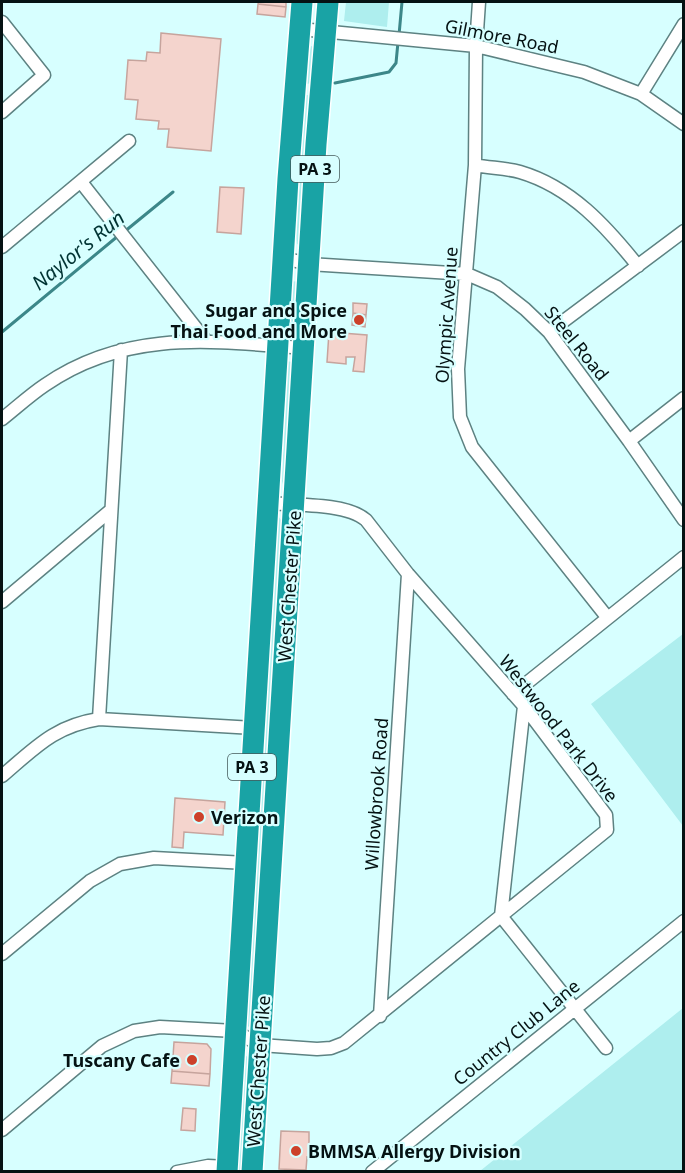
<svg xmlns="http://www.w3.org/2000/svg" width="685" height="1173" font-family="'Noto Sans',sans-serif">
  <rect width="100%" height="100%" fill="#d7ffff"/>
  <path fill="#aeeeee" d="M346 2H389L387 27 344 21Z
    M311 46 314 47 316 82 302 85 305 50H310Z
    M315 94 301 246 297 244 296 236 300 176 298 142 301 96Z
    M289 281 303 282 295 325H287Z
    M286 361 292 362 293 372 285 491 282 481 284 435 282 408Z
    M278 516 282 521 283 530 251 1028 244 1024Z
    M683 634V826L591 704Z
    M683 1008V1171H480Z
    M246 1056 248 1057 249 1067 248 1171 234 1172 243 1058Z"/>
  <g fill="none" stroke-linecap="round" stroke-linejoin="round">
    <path stroke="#3c8789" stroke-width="3" d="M399 35 402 2
      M335 83 389 72 396 63 398 42
      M124 232 173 192
      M2 332 118 236"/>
  </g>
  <path fill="#f4d4cd" stroke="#c6a49d" stroke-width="1.5" d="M259 2H286V7L258 4Z
    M258 4 286 7 285 17 257 14Z
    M161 33 221 39 211 151 167 147 169 129H158L159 121 136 119 138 100 125 99 128 60 146 61 147 52 160 53Z
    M220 187 244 188 241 234 217 232Z
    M353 303 367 304 366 315 353 313Z
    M353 313 366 315 365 327 352 325Z
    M329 332 367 335 364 372 353 371 355 357H346V364L327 362Z
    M175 798 225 802 223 835 184 832 183 848 172 847Z
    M174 1042 207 1044 211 1049 210 1074 172 1071Z
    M172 1071 210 1074 209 1086 171 1083Z
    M183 1108 196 1109 195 1131 181 1130Z
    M281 1131 309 1132V1144H312V1158L307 1157 306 1170 279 1169Z"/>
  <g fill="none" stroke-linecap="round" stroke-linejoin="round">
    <g stroke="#5d8282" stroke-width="15">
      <path id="street" d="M479 2 476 46 475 165 458 369 460 417 472 447 607 617
        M2 22 44 75 2 112
        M300 29 476 46 584 72 641 94 684 124
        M641 94 684 24
        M475 165C489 168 506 168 520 172 571 187 606 226 638 266
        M81 182 206 341
        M2 247 129 141
        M283 258 309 264 467 274 497 287 525 309 549 332 629 441 684 520
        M549 332 684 231
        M2 419C16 408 30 395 45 385 126 329 212 341 303 348
        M629 441 684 398
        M2 602 111 510
        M513 694 684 557
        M524 706 501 916 606 1048
        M99 719 121 350
        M2 776C35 748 54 726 99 719L254 728
        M2 954 90 881 120 864 154 858 246 863
        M380 1016 408 574
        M2 1130 102 1046 134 1031 160 1027 235 1031 260 1045 317 1049 331 1048 344 1043 607 830 606 815 524 706 408 574 366 520C347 503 294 505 268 503
        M177 1172 208 1166 227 1167
        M372 1172 684 921"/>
    </g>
    <g stroke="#fff" stroke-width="24">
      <path id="highway" d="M227 1172 288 179 302 2
        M252 1172 316 144 328 2"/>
    </g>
    <use href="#street" stroke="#fff" stroke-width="12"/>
    <use href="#highway" stroke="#19a3a5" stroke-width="21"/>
  </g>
  <g fill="#cc412a" stroke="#d7ffff" stroke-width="2">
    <circle cx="359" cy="320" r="6"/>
    <circle cx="199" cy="817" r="6"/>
    <circle cx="192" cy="1060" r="6"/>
    <circle cx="296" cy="1151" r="6"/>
  </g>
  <g text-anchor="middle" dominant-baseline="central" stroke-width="4.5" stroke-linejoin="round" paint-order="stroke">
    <g fill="#d7ffff" stroke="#44595a" stroke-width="1.5">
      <rect x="291" y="156" width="48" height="26" rx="4.5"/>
      <rect x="228" y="754" width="48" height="26" rx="4.5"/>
    </g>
    <g font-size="16" font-weight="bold" fill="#051213">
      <text x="315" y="169">PA 3</text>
      <text x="252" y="767">PA 3</text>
    </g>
    <g font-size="18" fill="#051213" stroke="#d7ffff">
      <text transform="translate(502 36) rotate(11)">Gilmore Road</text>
      <text transform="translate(446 315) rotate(-86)">Olympic Avenue</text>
      <text transform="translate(577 343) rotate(51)">Steel Road</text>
      <text transform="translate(289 586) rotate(-86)">West Chester Pike</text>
      <text transform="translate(559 728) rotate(52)">Westwood Park Drive</text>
      <text transform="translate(376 794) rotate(-86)">Willowbrook Road</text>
      <text transform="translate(516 1032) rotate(-39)">Country Club Lane</text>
      <text transform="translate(258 1071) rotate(-86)">West Chester Pike</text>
    </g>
    <g font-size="18" font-weight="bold" fill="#051213" stroke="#d7ffff" text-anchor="end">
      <text x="347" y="310">Sugar and Spice<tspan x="347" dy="21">Thai Food and More</tspan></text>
      <text x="211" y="817" text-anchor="start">Verizon</text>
      <text x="180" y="1060">Tuscany Cafe</text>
      <text x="308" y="1151" text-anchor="start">BMMSA Allergy Division</text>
    </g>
    <g font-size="20" font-style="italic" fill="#033" stroke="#d7ffff">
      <text transform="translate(78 250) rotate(-39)">Naylor's Run</text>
    </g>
  </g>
  <rect width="685" height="1173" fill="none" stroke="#051213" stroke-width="6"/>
</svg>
